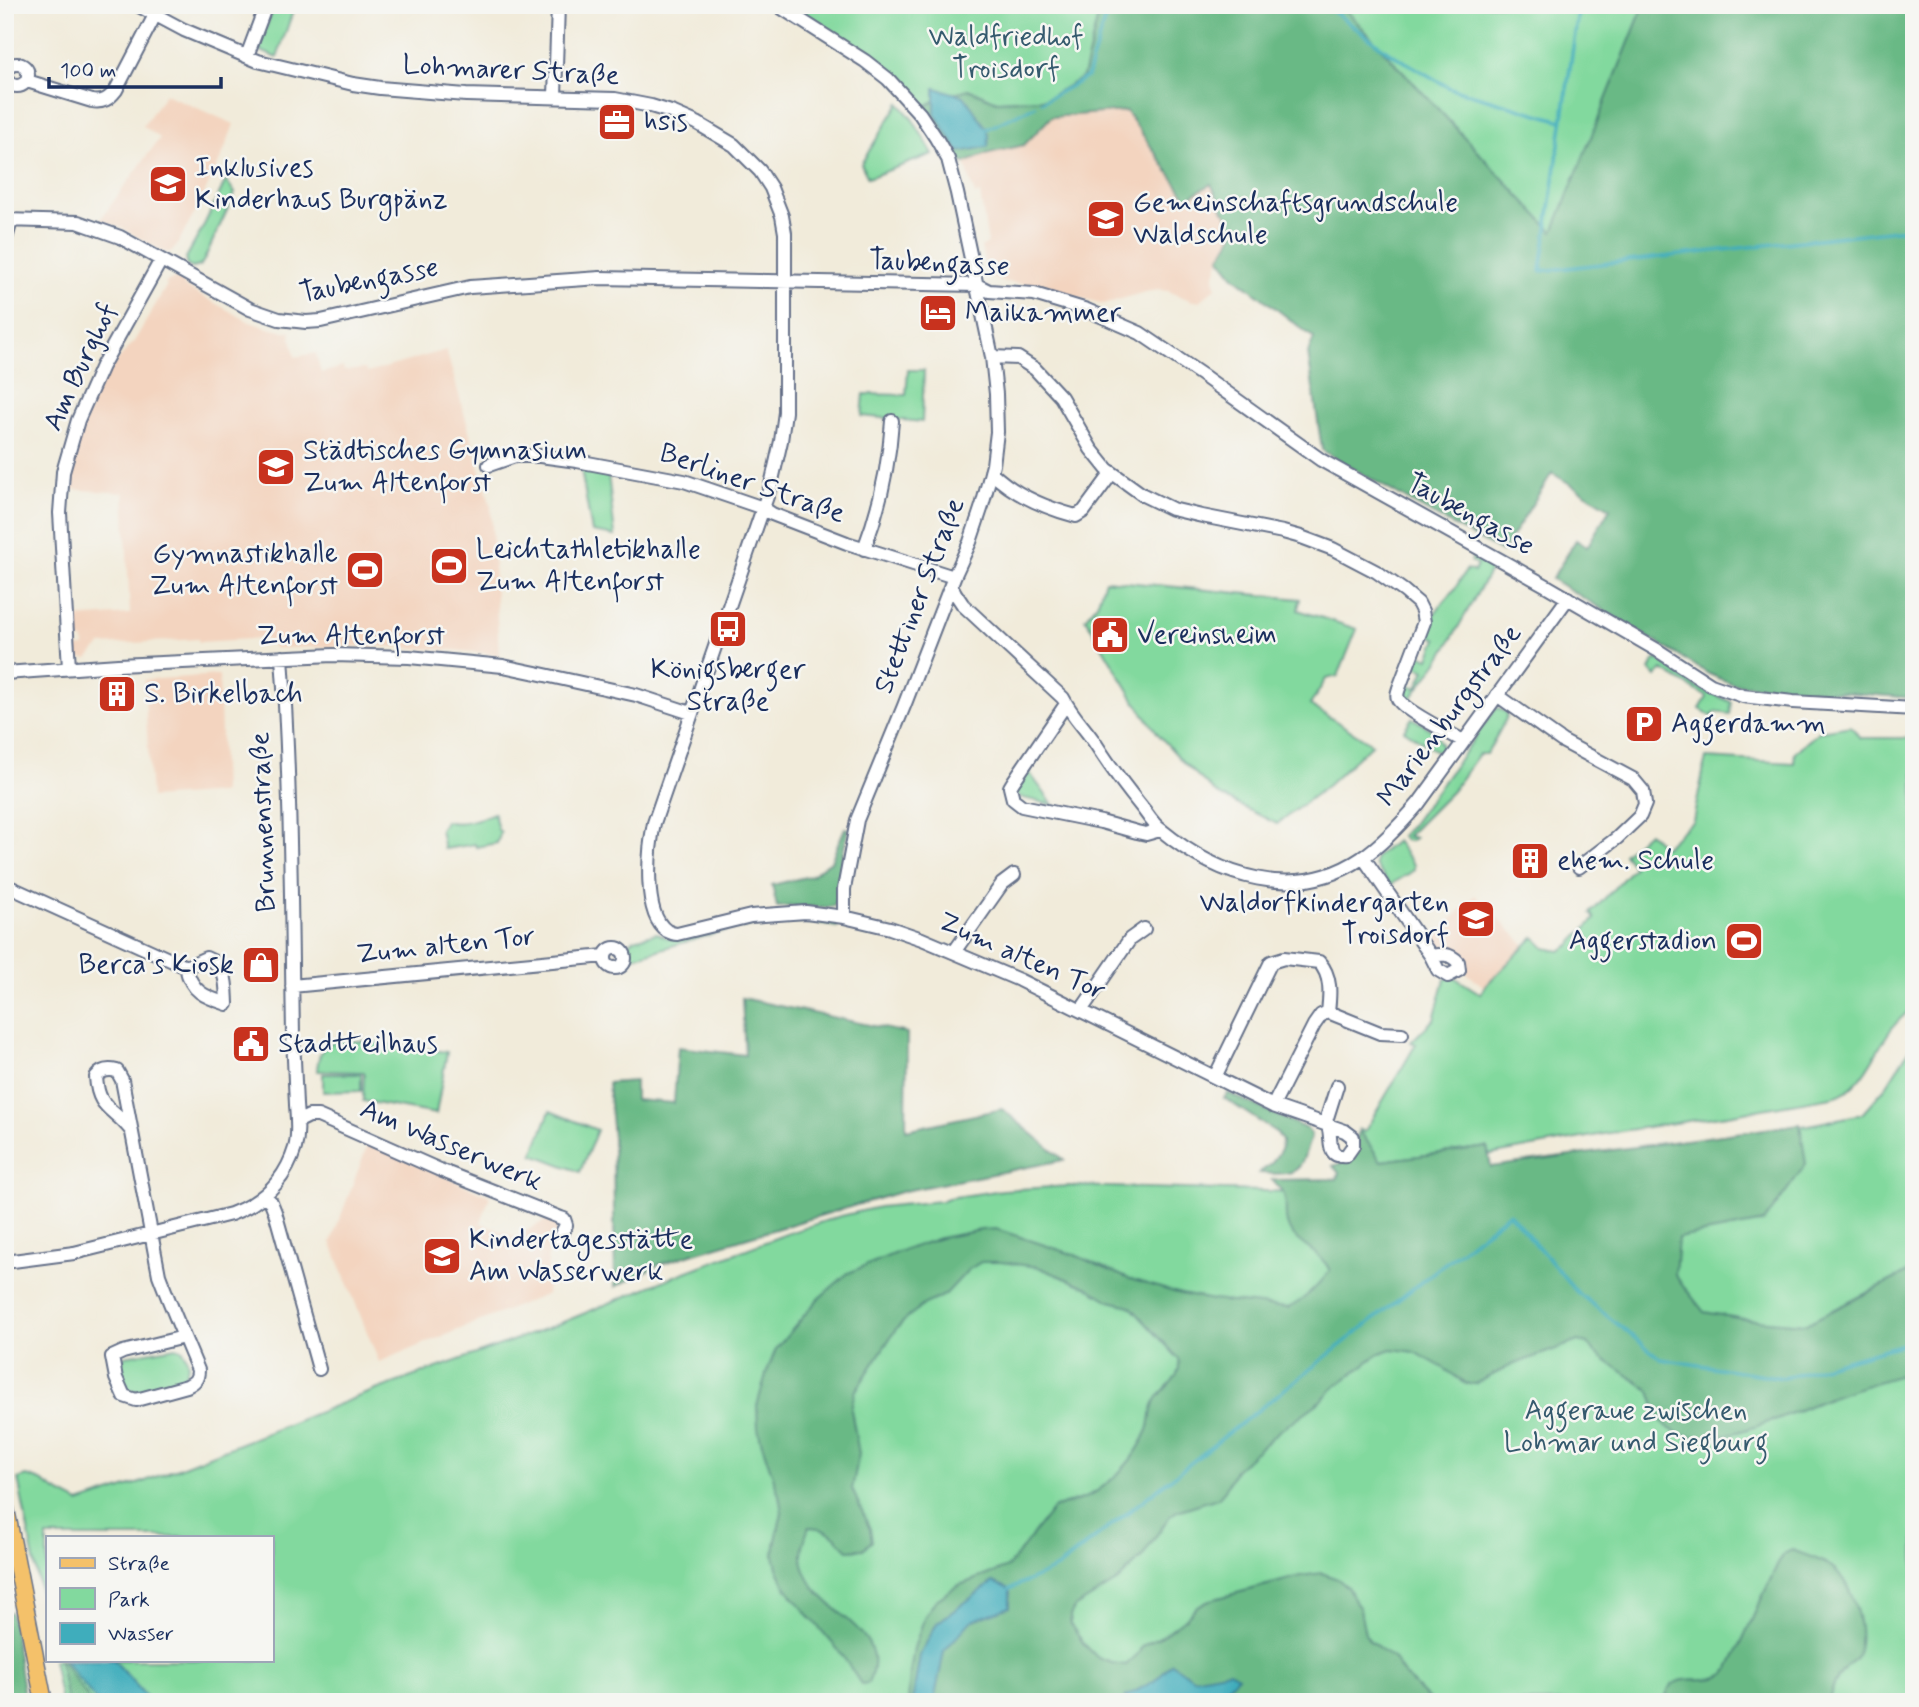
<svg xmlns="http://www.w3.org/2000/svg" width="1919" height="1707" font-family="Mynerve,sans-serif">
  <rect width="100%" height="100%" fill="#f6f6f2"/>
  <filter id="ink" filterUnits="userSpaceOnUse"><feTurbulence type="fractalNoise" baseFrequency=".0143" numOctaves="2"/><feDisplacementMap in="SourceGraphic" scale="14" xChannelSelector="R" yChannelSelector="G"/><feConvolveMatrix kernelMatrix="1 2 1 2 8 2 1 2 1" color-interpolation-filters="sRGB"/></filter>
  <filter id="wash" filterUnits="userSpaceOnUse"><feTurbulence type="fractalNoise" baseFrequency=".00686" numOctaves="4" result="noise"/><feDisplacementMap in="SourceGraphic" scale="28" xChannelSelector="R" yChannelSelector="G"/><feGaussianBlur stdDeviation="1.57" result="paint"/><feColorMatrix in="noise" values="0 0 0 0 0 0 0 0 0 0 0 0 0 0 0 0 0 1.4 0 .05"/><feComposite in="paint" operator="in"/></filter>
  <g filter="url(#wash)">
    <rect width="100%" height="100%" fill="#f1ebda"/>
    <path fill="#f3d4bf" d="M165 94 234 124 222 156 196 211 175 248 170 252H164L124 229 100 220 160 138 143 126Z
      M1126 111 1187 198 1211 184 1235 232 1220 258 1214 277 1216 287 1199 301H1192L1168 291 1159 290 1145 292 1104 304 1032 285 999 281 992 278 987 274 981 247 988 243 980 194 975 195 965 163 1037 133 1051 117Z
      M176 279 181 280 185 287 250 322 268 328 285 332 290 331 295 357 316 353 321 373 343 367 344 371 365 369 367 373 446 350 491 507 499 655 455 650 379 646 275 648 265 638 199 642 198 639 101 645 88 659 77 658 75 648 84 647V640L75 639 73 618 130 614 124 493 69 489 76 445 100 382 135 340 167 285 165 283 170 280Z
      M219 675 223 793 151 798 144 680Z
      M1475 895 1529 949 1484 987 1464 971 1468 967 1457 955 1432 947 1430 943Z
      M368 1144 490 1196 481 1223 516 1237 546 1220 559 1226 548 1252 547 1294 379 1362 331 1242Z"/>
    <path fill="#82d99e" stroke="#4e847e" stroke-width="2" d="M274 5H295L277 58 261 51 259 47Z
      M785 5H1101L1083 77 1045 99 997 101 968 89 939 99 921 108 907 90 888 72Z
      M1341 5H1644L1553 233Z
      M899 103 913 120 933 154 868 178 861 164Z
      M226 180 235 193 204 260 200 266 192 268 186 265V258L202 229Z
      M908 370H924L922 422 862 416 864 394 906 395Z
      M581 470 608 474 615 536 592 532Z
      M1473 556 1492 567 1442 656 1409 701 1405 692 1406 684 1417 688 1425 670 1414 665 1419 654 1429 658 1437 639 1427 634 1429 621 1441 605 1454 590 1467 569 1474 572 1477 565 1471 561Z
      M1105 580 1300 599 1298 610 1357 629 1338 676 1326 679 1310 705 1372 744 1328 785 1277 824 1217 794 1182 761 1158 734 1135 701 1085 618 1097 604Z
      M1657 659 1697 687 1731 702 1730 714 1714 712 1713 717 1700 709 1707 697 1662 670 1656 677 1650 670 1654 661Z
      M1498 708 1507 713V717L1487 754H1479L1452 791 1407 836 1415 838C1409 843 1405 841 1401 836L1413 823 1495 710Z
      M1412 718C1428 727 1443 734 1442 755L1404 730Z
      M1851 726 1860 738H1914V1007C1905 1014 1896 1022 1890 1031 1873 1054 1863 1090 1832 1097L1727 1115 1615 1132 1489 1155 1487 1147 1381 1161 1359 1130 1365 1131 1416 1044 1411 1042 1434 1019 1445 979 1454 977 1481 994 1484 987 1534 937 1545 948 1560 951 1570 945 1595 919 1591 913 1634 867 1624 854 1648 832 1664 847 1693 821 1706 758 1794 763 1795 752 1820 731Z
      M1029 772 1053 805 1019 797 1016 791Z
      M494 813 498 830 501 832 497 843 476 847 475 844 444 849 440 830 445 821C459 826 481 819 494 813Z
      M1396 841 1414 865V869L1410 873 1390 885 1375 865V860L1377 856Z
      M803 918 837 921V927C769 910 696 940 631 958L627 949 628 944 634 939 657 933 668 938 678 939 757 920Z
      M364 1041 447 1052 436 1114 363 1101 364 1072 317 1071C319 1036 335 1042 364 1041Z
      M1914 1042V1702H61L53 1660H271V1537H47V1627L18 1479 27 1476 41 1481 56 1491 79 1503 143 1482 362 1395 556 1325 680 1274 789 1233 837 1217 879 1207 941 1201 948 1198 1003 1190 1069 1186 1342 1193 1809 1125 1862 1114 1885 1088Z
      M323 1074H361V1091L323 1092Z
      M550 1111 597 1130 580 1172 533 1154Z
      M176 1347 182 1349C188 1358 191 1368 183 1377 168 1386 143 1397 126 1388L118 1364 125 1356Z"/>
    <path fill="#69b985" stroke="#427472" stroke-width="2" d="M1101 5H1341L1553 232 1644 5H1914V698L1733 684 1709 674 1552 579 1576 540 1587 547 1610 508 1552 473 1502 552 1412 503 1322 450 1308 353 1314 338 1234 276 1220 258 1235 232 1211 184 1187 198 1126 111 1051 117 1024 145 989 153 965 163 946 155 921 108 939 99 968 89 997 101 1045 99 1083 77Z
      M845 828 849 829 843 851 837 898 834 906 826 908 800 906 777 907 772 885 810 876 831 861Z
      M742 998 907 1033 906 1130 1002 1109 1064 1160 904 1191 691 1254 658 1265 615 1287 613 1138 608 1083 635 1081V1100L674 1103 678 1047 745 1055Z
      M1228 1093 1307 1129 1311 1135C1310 1143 1306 1149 1304 1157 1298 1179 1278 1173 1259 1173L1272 1163 1281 1149 1282 1141 1277 1133 1224 1098Z
      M1800 1124 1806 1164 1764 1222 1678 1238 1675 1275 1704 1312 1744 1319 1806 1324 1914 1269V1371C1888 1379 1862 1386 1837 1395 1795 1409 1703 1461 1664 1424 1656 1416 1655 1401 1649 1390L1595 1353 1588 1343 1578 1341 1512 1365 1475 1384H1466L1445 1369 1415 1352 1392 1349 1380 1353 1336 1386 1317 1404 1279 1431 1235 1470 1225 1490 1218 1498 1177 1511 1169 1517 1142 1557 1118 1581 1074 1608 1070 1616 1071 1625 1084 1644 1098 1658 1112 1663 1126 1665 1138 1654 1142 1646 1162 1636 1186 1618 1197 1606 1207 1601 1301 1576 1322 1573 1338 1579 1347 1587 1360 1609 1365 1634 1370 1641 1393 1658 1407 1678 1431 1702H908L910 1673 914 1648 925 1616 935 1601 957 1586 1008 1567 1052 1510C1065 1501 1075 1503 1087 1497 1113 1483 1136 1458 1148 1430 1151 1422 1150 1412 1154 1404 1162 1385 1182 1382 1179 1359L1130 1306 1110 1301 1086 1287 1038 1267 1001 1262H981L968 1270 945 1295 925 1304 909 1316 896 1329 855 1392 851 1410 859 1454 852 1489 870 1529 872 1541 863 1549 848 1550C833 1536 831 1528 809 1527 805 1537 801 1548 802 1559 808 1612 896 1626 868 1683L861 1684 840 1652 793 1597 784 1584 777 1568 774 1556 775 1545 782 1512 779 1495 761 1441 758 1428 757 1406 766 1374 776 1349 818 1299 848 1273 898 1252 940 1238 981 1230 996 1229 1075 1255 1127 1278 1181 1294 1213 1300 1288 1308C1305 1300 1318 1286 1330 1271 1321 1250 1295 1246 1288 1226 1284 1218 1287 1207 1285 1198 1284 1191 1276 1185 1272 1180L1337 1179 1339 1173 1333 1166 1352 1159 1359 1130 1381 1161 1487 1147 1491 1167Z
      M1792 1550C1805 1555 1820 1559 1832 1567 1851 1580 1869 1636 1856 1657 1854 1661 1848 1664 1845 1668 1836 1678 1832 1690 1828 1702H1665C1670 1661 1712 1693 1729 1669L1778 1563 1785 1553Z
      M5 1610 11 1613 25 1702H5Z
      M59 1660H61L91 1702H67Z"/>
    <path fill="#3fadbc" stroke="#2d6e8d" stroke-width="2" d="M935 88 964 96 987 129 989 136 988 147 959 152 935 114Z
      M993 1582 1010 1589V1607L971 1621 944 1651 934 1702H912L920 1655 937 1623Z
      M64 1660H114L151 1702H97Z
      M1172 1663 1193 1678 1229 1671 1238 1676 1228 1686 1196 1696 1176 1698 1166 1702H1128L1125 1697 1154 1681Z"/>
    <path fill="#f1ebda" d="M5 1550 33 1570 47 1648 13 1619 5 1579Z"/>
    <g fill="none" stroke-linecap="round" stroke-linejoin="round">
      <path stroke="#3fadbc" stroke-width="3.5" d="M1322 5 1334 12 1390 53 1450 88 1562 121
        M1579 5 1541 271 1914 228
        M1042 102 1087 77 1109 5
        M987 129 1035 106
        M1010 1589 1057 1568 1509 1213 1577 1292 1661 1359 1783 1378 1914 1341"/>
    </g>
  </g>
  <g filter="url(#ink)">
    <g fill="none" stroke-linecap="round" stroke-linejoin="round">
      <g stroke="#667189" stroke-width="16">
        <path id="minor" d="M137 5 184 30 258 61 353 84 380 88 466 95 615 99 651 106 674 113 697 123 734 145 760 171 771 188 782 216 785 233V412L781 441 771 485 654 823C649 848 642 914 667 931 669 932 675 934 677 934L751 916 806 912 844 917 890 928 922 939 1019 980 1273 1106 1345 1131 1353 1137V1146L1346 1156C1325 1158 1333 1139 1328 1126
          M777 5 865 61 888 79 920 114 936 138 948 159 957 193 992 357 996 394 997 432 993 465 982 506 970 542 954 577 904 706 857 820 844 889V917
          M247 56 266 5
          M6 75a11 11 0 1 1 22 0a11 11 0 1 1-22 0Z
          M27 81 92 101C103 103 109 99 116 90L155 15
          M555 96 558 5
          M5 220 78 222 120 237 250 309 279 319 306 322 321 321 470 287 600 278 977 285 989 291 1034 294 1087 310 1140 333 1202 375 1321 460 1545 585 1657 650 1711 685 1743 696 1793 702 1914 709
          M5 242 11 221
          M992 357 1018 358 1035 369 1061 397 1091 449 1107 469 1143 495 1172 509 1202 516 1283 532 1301 537 1333 549 1377 572 1404 591 1418 603 1422 611 1424 622 1399 688C1398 692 1396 694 1398 699 1404 711 1450 733 1463 741
          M489 465 515 456H540L577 461 684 481 763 508 772 514 847 543 954 577
          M991 472C1013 494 1046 508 1076 516L1084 511 1112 473
          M864 549C880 507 889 466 892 421
          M951 585 955 593 963 605 1063 698C1072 716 1086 729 1097 746 1111 768 1127 789 1144 810 1149 817 1154 825 1161 830 1218 877 1295 903 1362 858 1384 843 1402 823 1419 803L1568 598
          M69 668 60 513 63 472 78 420 102 366 161 260
          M5 673 118 665 333 655 409 657 503 666 536 673 636 695 691 713
          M1497 695 1562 741 1633 779 1643 791 1645 804 1640 816 1617 838 1579 867
          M1066 704 1013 782 1010 787 1013 799 1022 806 1101 822 1137 832 1146 834 1160 830
          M1363 857 1431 956 1438 970 1448 976 1459 970 1458 962C1450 953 1442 954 1431 956
          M5 885 186 967
          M605 958a10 10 0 1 1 20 0a10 10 0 1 1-20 0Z
          M954 952 1002 884 1014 875
          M206 958C228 966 226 984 227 1004 205 997 191 992 186 967Z
          M292 986 605 956
          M1082 1009 1130 939 1144 929
          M1328 1012 1380 1033 1402 1034
          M1215 1077 1271 962 1284 958 1319 962C1332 976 1330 995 1328 1012
          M1273 1106 1314 1025 1321 1015 1328 1012
          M297 1122 309 1116H318L440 1170 561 1218 564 1219 566 1225 558 1240
          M1325 1124 1337 1086
          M130 1129C112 1107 98 1109 96 1077 101 1070 109 1069 117 1071L122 1080 159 1275C171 1307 185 1339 198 1370 198 1379 195 1382 187 1386L136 1400 124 1396 116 1378 112 1357 123 1352 184 1337
          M265 1196 271 1202 275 1212 319 1369
          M5 1262 74 1253 231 1214C263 1202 285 1181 295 1148 299 1134 297 1119 296 1105 295 1082 294 1059 293 1036 291 910 291 783 282 657"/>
      </g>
      <g stroke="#667189" stroke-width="19">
        <path id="major" d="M5 1504 44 1702"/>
      </g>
      <use href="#minor" stroke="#fff" stroke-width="12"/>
      <use href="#major" stroke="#f4c16a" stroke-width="16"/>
    </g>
  </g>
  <defs>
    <g id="office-square" transform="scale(2.0125)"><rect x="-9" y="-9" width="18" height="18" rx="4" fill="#c8321e" stroke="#f6f6f2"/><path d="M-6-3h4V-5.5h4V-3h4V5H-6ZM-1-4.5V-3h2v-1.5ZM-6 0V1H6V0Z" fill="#fff"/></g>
    <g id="school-square" transform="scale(2.0125)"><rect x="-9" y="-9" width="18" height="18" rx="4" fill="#c8321e" stroke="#f6f6f2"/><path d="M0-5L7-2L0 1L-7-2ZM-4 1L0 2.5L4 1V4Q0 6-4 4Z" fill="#fff"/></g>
    <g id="hotel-square" transform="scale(2.0125)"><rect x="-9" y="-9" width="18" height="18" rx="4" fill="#c8321e" stroke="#f6f6f2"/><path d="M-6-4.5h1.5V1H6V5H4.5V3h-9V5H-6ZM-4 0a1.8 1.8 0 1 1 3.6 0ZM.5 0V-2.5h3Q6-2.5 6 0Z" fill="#fff"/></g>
    <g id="stadium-square" transform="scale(2.0125)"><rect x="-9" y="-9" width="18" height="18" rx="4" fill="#c8321e" stroke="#f6f6f2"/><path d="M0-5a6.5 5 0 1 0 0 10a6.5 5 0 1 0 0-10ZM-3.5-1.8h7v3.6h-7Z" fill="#fff"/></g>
    <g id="bus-square" transform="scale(2.0125)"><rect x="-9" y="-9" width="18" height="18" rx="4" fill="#c8321e" stroke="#f6f6f2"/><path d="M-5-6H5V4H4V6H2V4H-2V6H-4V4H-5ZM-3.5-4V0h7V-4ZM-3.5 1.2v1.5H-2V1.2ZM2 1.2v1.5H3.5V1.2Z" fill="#fff"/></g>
    <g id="civic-square" transform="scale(2.0125)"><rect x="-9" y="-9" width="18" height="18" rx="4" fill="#c8321e" stroke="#f6f6f2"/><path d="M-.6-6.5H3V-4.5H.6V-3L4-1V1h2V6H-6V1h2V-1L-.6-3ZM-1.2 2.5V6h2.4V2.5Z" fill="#fff"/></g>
    <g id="building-square" transform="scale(2.0125)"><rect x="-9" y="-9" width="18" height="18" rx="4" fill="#c8321e" stroke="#f6f6f2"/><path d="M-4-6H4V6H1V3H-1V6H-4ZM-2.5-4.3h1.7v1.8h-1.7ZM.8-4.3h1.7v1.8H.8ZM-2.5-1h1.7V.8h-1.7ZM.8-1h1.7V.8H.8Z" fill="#fff"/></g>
    <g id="parking-square" transform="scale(2.0125)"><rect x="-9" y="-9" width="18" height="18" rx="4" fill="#c8321e" stroke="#f6f6f2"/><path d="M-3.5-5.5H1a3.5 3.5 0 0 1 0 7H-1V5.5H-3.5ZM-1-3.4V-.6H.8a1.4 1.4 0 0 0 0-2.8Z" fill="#fff"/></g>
    <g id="shop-square" transform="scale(2.0125)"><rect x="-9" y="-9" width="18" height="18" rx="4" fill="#c8321e" stroke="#f6f6f2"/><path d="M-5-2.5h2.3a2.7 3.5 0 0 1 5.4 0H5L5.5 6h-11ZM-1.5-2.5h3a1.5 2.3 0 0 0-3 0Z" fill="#fff"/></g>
  </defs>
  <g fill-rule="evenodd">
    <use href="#office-square" x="617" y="122"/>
    <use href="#school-square" x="168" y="184"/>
    <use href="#school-square" x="1106" y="219"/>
    <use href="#hotel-square" x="938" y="313"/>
    <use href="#school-square" x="276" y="467"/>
    <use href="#stadium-square" x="449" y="566"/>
    <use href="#stadium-square" x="365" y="570"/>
    <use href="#bus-square" x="728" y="629"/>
    <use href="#civic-square" x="1110" y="635"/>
    <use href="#building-square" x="117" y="694"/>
    <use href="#parking-square" x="1644" y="724"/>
    <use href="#building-square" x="1530" y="861"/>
    <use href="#school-square" x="1476" y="919"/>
    <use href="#stadium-square" x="1744" y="941"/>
    <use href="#shop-square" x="261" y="965"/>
    <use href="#civic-square" x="251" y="1044"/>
    <use href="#school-square" x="442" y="1256"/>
  </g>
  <g text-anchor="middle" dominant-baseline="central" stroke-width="5" stroke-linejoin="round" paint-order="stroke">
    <g font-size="28" fill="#355a6e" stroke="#f6f6f2">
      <text x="1006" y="37">Waldfriedhof<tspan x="1006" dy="32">Troisdorf</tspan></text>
      <text x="1636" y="1411">Aggeraue zwischen<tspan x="1636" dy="32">Lohmar und Siegburg</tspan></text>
    </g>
    <g font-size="28" fill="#1b2f5e" stroke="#f6f6f2">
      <text transform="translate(511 71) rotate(3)">Lohmarer Straße</text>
      <text transform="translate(939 264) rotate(3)">Taubengasse</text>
      <text transform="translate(369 281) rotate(-11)">Taubengasse</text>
      <text transform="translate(81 367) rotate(-65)">Am Burghof</text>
      <text transform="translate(752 484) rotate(19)">Berliner Straße</text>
      <text transform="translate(1470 515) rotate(29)">Taubengasse</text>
      <text transform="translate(920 596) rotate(-69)">Stettiner Straße</text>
      <text x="351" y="636">Zum Altenforst</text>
      <text transform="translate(1450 716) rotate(-53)">Marienburgstraße</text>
      <text transform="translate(264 822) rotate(-92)">Brunnenstraße</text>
      <text transform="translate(446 946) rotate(-6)">Zum alten Tor</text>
      <text transform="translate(1022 957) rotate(24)">Zum alten Tor</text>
      <text transform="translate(451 1146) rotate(23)">Am Wasserwerk</text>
    </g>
    <g font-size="28" fill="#1b2f5e" stroke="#f6f6f2" text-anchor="start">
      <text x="644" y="122">hsis</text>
      <text x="195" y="168">Inklusives<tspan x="195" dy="32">Kinderhaus Burgpänz</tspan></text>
      <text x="1133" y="203">Gemeinschaftsgrundschule<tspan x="1133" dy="32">Waldschule</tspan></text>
      <text x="965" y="313">Maikammer</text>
      <text x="303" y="451">Städtisches Gymnasium<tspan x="303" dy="32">Zum Altenforst</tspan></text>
      <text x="476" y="550">Leichtathletikhalle<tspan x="476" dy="32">Zum Altenforst</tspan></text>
      <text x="338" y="554" text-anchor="end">Gymnastikhalle<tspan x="338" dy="32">Zum Altenforst</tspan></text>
      <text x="1137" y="635">Vereinsheim</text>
      <text x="728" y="670" text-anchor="middle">Königsberger<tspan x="728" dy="32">Straße</tspan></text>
      <text x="144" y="694">S. Birkelbach</text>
      <text x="1671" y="724">Aggerdamm</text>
      <text x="1557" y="861">ehem. Schule</text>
      <text x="1449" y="903" text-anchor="end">Waldorfkindergarten<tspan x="1449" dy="32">Troisdorf</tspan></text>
      <text x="1717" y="941" text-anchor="end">Aggerstadion</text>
      <text x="234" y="965" text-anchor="end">Berca's Kiosk</text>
      <text x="278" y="1044">Stadtteilhaus</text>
      <text x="469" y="1240">Kindertagesstätte<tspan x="469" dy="32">Am Wasserwerk</tspan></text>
    </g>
  </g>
  <rect width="1919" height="1707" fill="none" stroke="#f6f6f2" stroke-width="28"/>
  <rect x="46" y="1536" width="228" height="126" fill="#f6f6f2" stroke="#9ea6b7" stroke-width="2"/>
  <rect x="60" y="1558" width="35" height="10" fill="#f4c16a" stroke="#9ea6b7" stroke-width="2"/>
  <text x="108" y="1570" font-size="21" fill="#1b2f5e">Straße</text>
  <rect x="60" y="1588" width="35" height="21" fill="#82d99e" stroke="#9ea6b7" stroke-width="2"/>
  <text x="108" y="1606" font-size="21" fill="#1b2f5e">Park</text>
  <rect x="60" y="1623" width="35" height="21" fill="#3fadbc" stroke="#9ea6b7" stroke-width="2"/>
  <text x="108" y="1640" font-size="21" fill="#1b2f5e">Wasser</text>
  <path d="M49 77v10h172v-10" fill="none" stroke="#1b2f5e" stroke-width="3.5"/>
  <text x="60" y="77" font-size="21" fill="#1b2f5e" stroke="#f6f6f2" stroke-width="5" paint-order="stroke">100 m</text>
</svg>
